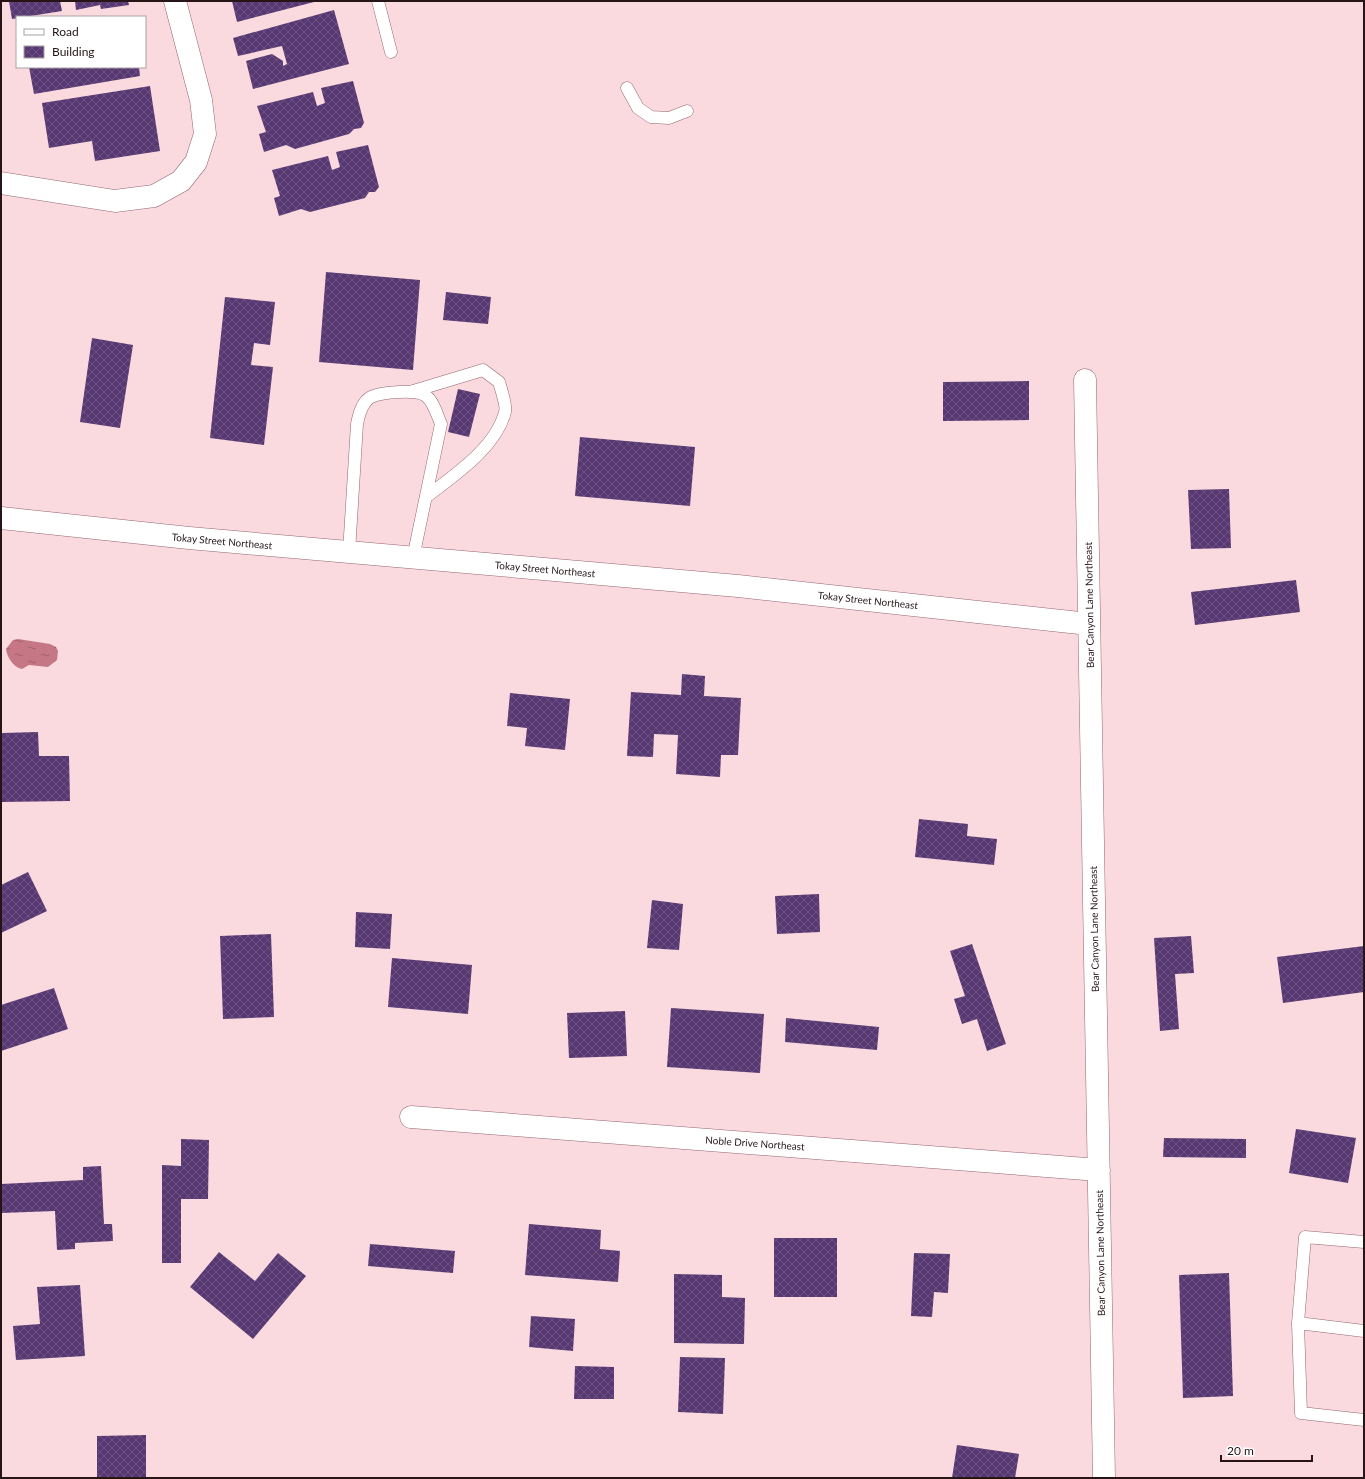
<svg xmlns="http://www.w3.org/2000/svg" width="1365" height="1479" font-family="Lato,sans-serif">
  <defs>
    <pattern id="water-ripples" width="26" height="14" patternUnits="userSpaceOnUse"><rect width="26" height="14" fill="#c57785"/><path d="M2 4q2-2 4 0t4 0M15 11q2-2 4 0t4 0" fill="none" stroke="#a0606c"/></pattern>
    <pattern id="building-cross-hatch" width="8" height="8" patternUnits="userSpaceOnUse"><rect width="8" height="8" fill="#583872"/><path d="M0 0l8 8M0 8l8-8" fill="none" stroke="#6c5280"/></pattern>
  </defs>
  <rect width="100%" height="100%" fill="#fadadf"/>
  <path fill="url(#water-ripples)" d="M18 639 50 644 56 647 58 651 57 660 48 667 29 665 22 669C13 667 7 657 6 649L13 640Z"/>
  <path fill="url(#building-cross-hatch)" d="M9 1H60L62 11 12 19Z
    M75 1H128L129 5 101 9 100 5 76 10Z
    M232 1H314V2L237 22Z
    M334 10 349 64 253 89 246 61 272 54 283 61V66L287 64 282 46 238 56 233 38Z
    M29 67H139L140 76 34 94Z
    M353 81 364 123 361 128 354 129 349 134 295 149 286 145 264 152 259 134 266 132 257 106 313 92 317 106 325 103 321 88Z
    M150 86 160 151 95 161 92 141 49 148 42 103Z
    M368 145 379 187 375 192H369L365 198 310 212 301 209 279 216 274 198 280 196 272 170 328 156 332 170 340 167 336 152Z
    M326 272 420 280 413 370 319 362Z
    M446 292 491 297 488 324 443 320Z
    M225 297 275 302 270 345 254 343 251 365 273 367 264 445 210 438Z
    M92 338 133 345 120 428 80 422Z
    M1029 381V420L943 421V382Z
    M458 389 480 394 469 437 448 432Z
    M580 437 695 447 690 506 575 496Z
    M1229 489 1231 548 1191 549 1188 490Z
    M1296 580 1300 612 1195 625 1191 592Z
    M682 674 705 676 704 696 741 698 738 755H721L720 777 676 774 678 735 654 734 653 757 627 756 631 692 681 695Z
    M510 693 570 699 565 750 525 746 527 728 507 726Z
    M38 732 39 756H69L70 801 1 802 2 733Z
    M919 819 968 824 967 836 997 839 994 865 915 857Z
    M28 872 47 911 1 933V885Z
    M819 894 820 932 777 934 775 896Z
    M652 900 683 904 679 950 647 948Z
    M356 912 392 914 390 949 355 947Z
    M271 934 274 1017 223 1019 220 936Z
    M1191 936 1194 973 1175 974 1179 1029 1160 1031 1154 938Z
    M972 944 1006 1044 987 1051 977 1019 962 1024 954 999 965 996 950 951Z
    M1364 946V992L1283 1003 1277 957Z
    M392 958 472 965 468 1014 388 1007Z
    M54 988 68 1029 1 1051V1005Z
    M671 1008 764 1014 760 1073 667 1067Z
    M625 1011 627 1056 569 1058 567 1013Z
    M786 1018 879 1027 877 1050 785 1042Z
    M1296 1129 1356 1138 1348 1183 1289 1173Z
    M1164 1138 1246 1139V1158L1163 1157Z
    M181 1139 209 1140 208 1199H181V1263H162V1165L181 1166Z
    M101 1166 104 1224H112L113 1241 75 1243V1249L57 1250 55 1211 1 1213V1184L83 1180V1167Z
    M529 1224 601 1230 600 1249 620 1251 618 1282 525 1275Z
    M774 1238H837V1297H774Z
    M370 1244 455 1251 453 1273 368 1266Z
    M219 1252 255 1281 278 1253 306 1276 253 1339 190 1287Z
    M914 1253 950 1254 948 1293 934 1292 932 1317 911 1316Z
    M1229 1273 1233 1396 1183 1398 1179 1275Z
    M674 1274 722 1275V1297L745 1298 744 1344 674 1343Z
    M80 1285 85 1356 16 1360 13 1326 40 1324 37 1287Z
    M531 1316 575 1319 573 1351 529 1347Z
    M680 1357 725 1358 723 1414 678 1412Z
    M575 1366 614 1367V1399H574Z
    M146 1435V1478H97V1436Z
    M957 1445 1019 1454 1015 1478H952Z"/>
  <g fill="none" stroke-linecap="round" stroke-linejoin="round">
    <g stroke="#94676e" stroke-width="13">
      <path id="lane" d="M378 1 391 52
        M627 88 638 108 651 117 669 118 687 111
        M410 392 483 370 499 382C501 389 507 406 505 412 496 448 453 476 426 497
        M349 552 357 424C359 414 362 402 371 397 382 392 417 389 426 396 434 402 437 415 441 424L413 558
        M1364 1242 1305 1237 1298 1323 1301 1413 1364 1420
        M1298 1323 1364 1331"/>
    </g>
    <g stroke="#94676e" stroke-width="23">
      <path id="street" d="M1 183 115 201 154 196 181 181 196 162 205 134 201 100 175 1
        M1085 380 1104 1478
        M1 518 189 538 738 586 1089 624
        M411 1117 1099 1170"/>
    </g>
    <use href="#lane" stroke="#fff" stroke-width="12"/>
    <use href="#street" stroke="#fff" stroke-width="22"/>
  </g>
  <g text-anchor="middle" dominant-baseline="central" stroke-width="4" stroke-linejoin="round" paint-order="stroke">
    <g font-size="10" fill="#261417" stroke="#fff">
      <text transform="translate(222 541) rotate(5)">Tokay Street Northeast</text>
      <text transform="translate(545 569) rotate(5)">Tokay Street Northeast</text>
      <text transform="translate(868 600) rotate(6)">Tokay Street Northeast</text>
      <text transform="translate(1089 605) rotate(-91)">Bear Canyon Lane Northeast</text>
      <text transform="translate(1094 929) rotate(-91)">Bear Canyon Lane Northeast</text>
      <text transform="translate(755 1143) rotate(4)">Noble Drive Northeast</text>
      <text transform="translate(1100 1253) rotate(-91)">Bear Canyon Lane Northeast</text>
    </g>
  </g>
  <rect width="1365" height="1479" fill="none" stroke="#261417" stroke-width="4"/>
  <rect x="16" y="16" width="130" height="52" fill="#ffffff" stroke="#a8a1a2"/>
  <rect x="24" y="29" width="20" height="6" fill="#ffffff" stroke="#a8a1a2"/>
  <text x="52" y="36" font-size="12" fill="#261417">Road</text>
  <rect x="24" y="46" width="20" height="12" fill="url(#building-cross-hatch)" stroke="#a8a1a2"/>
  <text x="52" y="56" font-size="12" fill="#261417">Building</text>
  <path d="M1221 1455v6h91v-6" fill="none" stroke="#261417" stroke-width="2"/>
  <text x="1227" y="1455" font-size="12" fill="#261417" stroke="#ffffff" stroke-width="3" paint-order="stroke">20 m</text>
</svg>
